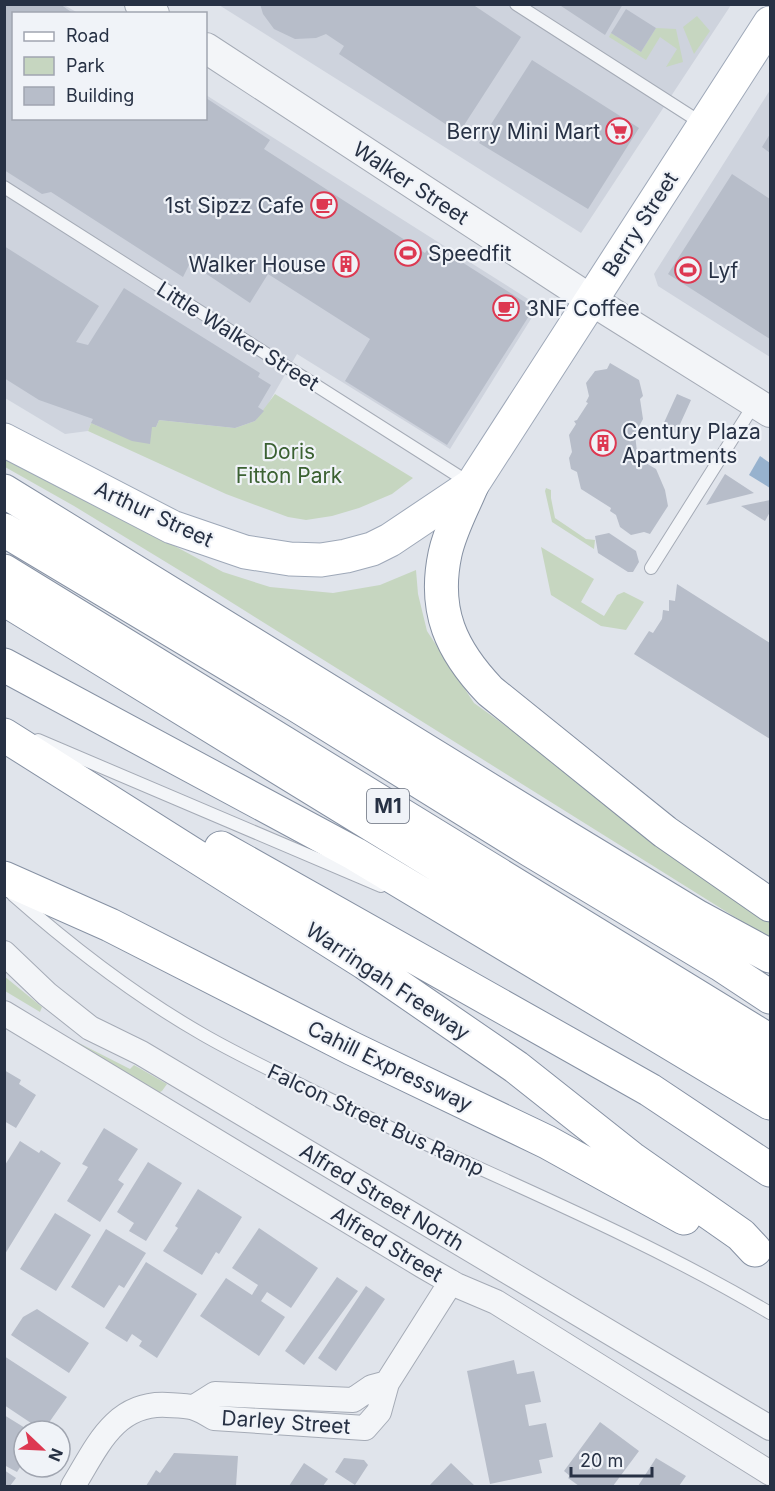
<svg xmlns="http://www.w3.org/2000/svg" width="775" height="1491" font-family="Inter,sans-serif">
  <rect width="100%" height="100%" fill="#e0e4eb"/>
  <path fill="#ced3dd" d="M5 5H64L78 13 14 14V118H206V95L539 306 450 449 297 354 264 411 255 421 235 428 159 420 156 427H152L134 441 91 423 88 431 65 434 5 398Z
    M219 5H731L581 233Z
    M770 90V357L658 286 654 274Z"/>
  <path fill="#c6d6c0" d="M697 16 710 31 694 54 683 27Z
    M656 28 676 29 683 62 666 67 677 49 660 37 646 60 609 37 611 33 641 52Z
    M275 394 413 478 392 494 359 508 332 516 306 520 288 517 226 494 88 431 91 423 134 441 152 427H156L159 420 235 428 255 421Z
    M5 455 223 572 270 587 333 593 380 585 416 570 418 594 427 631 474 703 770 917V939L215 592 74 506 5 467Z
    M546 488 551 490V498L555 518 586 539 595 540 594 549 552 522 545 491Z
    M541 547 594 579 581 602 604 616 617 595 624 592 644 602 626 630 601 626 551 595Z
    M4 976 42 1007 40 1012 5 991Z
    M75 1041 130 1069 134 1065 167 1084 162 1091 154 1095 71 1047Z"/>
  <path fill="#97b2ce" d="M760 456 770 463V488L749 475Z"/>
  <path fill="#b7bdc9" d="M4 4H60L74 14H14V118H206V98L270 140 264 149 425 253 432 243 534 308 447 445 345 381 370 339 268 274 250 303 190 263 183 277 51 192 42 194 4 170Z
    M260 4H472L521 37 459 133 339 54 344 46 326 34 316 38 295 39 274 29 263 14Z
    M558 4H623L605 35Z
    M626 9 656 28 641 52 611 33Z
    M532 60 639 128 588 209 479 143Z
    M770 134V153L762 147Z
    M732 174 770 199V339L668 274Z
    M4 246 99 306 76 342 88 345 124 288 260 373 258 377 271 385 258 407 264 411 255 421 235 428 159 420 156 427H152L150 444 132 441 91 423 93 419 39 400 4 378Z
    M610 363 639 380 643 396 640 399 643 419 635 434 637 452 639 459 656 469 665 490 668 506 650 534 644 532 631 535 620 527 616 515 610 511 611 508 581 489 577 472 571 469 569 458 572 452 569 435 576 424 574 421 577 420 588 403 586 402 589 396 586 383 595 371 607 369Z
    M677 394 691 400 676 433 662 427Z
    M725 474 754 493 706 505Z
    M770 500V512L765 521 741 506Z
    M609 533 636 551 639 562 633 572H628L598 553 595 536Z
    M677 584 770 643V739L634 654 649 631 653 633 662 619 663 610 669 611V600L675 601Z
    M4 1070 21 1080 19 1084 36 1095 16 1128 4 1121Z
    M104 1128 138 1149 118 1180 124 1184 100 1222 67 1201 88 1167 82 1164Z
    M20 1141 39 1153 41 1150 61 1163 5 1254V1165Z
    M148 1162 182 1183 146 1241 129 1231 134 1223 117 1212Z
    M198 1189 242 1217 219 1254 216 1252 202 1275 163 1251 178 1228 175 1226Z
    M55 1213 91 1235 56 1291 20 1269Z
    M259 1228 318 1268 291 1308 267 1292 261 1301 285 1317 259 1356 200 1316 226 1278 252 1295 258 1285 232 1268Z
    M106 1229 146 1253 124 1288 119 1285 104 1308 71 1287Z
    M146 1262 197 1294 157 1358 139 1346 142 1341 132 1334 127 1342 105 1328Z
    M337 1277 358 1291 304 1365 285 1351Z
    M366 1286 385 1299 336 1371 318 1358Z
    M37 1309 89 1343 69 1373 11 1335 23 1317Z
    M4 1356 67 1397 43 1431 4 1405Z
    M514 1360 517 1374 534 1371 541 1402 525 1405 529 1426 546 1423 553 1457 539 1460 542 1473 490 1484 467 1371Z
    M4 1415 30 1431H24V1461L17 1472 4 1465Z
    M600 1422 639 1451 613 1486H579L568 1478 570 1476 564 1471Z
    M174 1453 238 1456 236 1486H146L156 1470 160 1473Z
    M344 1458 364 1460 368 1465 355 1485 335 1472Z
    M656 1458 686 1476 679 1486H638Z
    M304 1463 328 1479 323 1486H289Z
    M451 1463 475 1486H429Z
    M4 1470 16 1478 10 1486H4Z"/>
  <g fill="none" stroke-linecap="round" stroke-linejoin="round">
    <g stroke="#a5abb6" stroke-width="14">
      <path id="service" d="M516 4 703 124
        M4 187 471 484
        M651 568 755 403
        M38 740 381 886
        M13 895C72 947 134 995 202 1034 238 1055 277 1073 315 1092 466 1166 625 1227 770 1313"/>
    </g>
    <g stroke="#a5abb6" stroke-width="26">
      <path id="minor" d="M4 953 47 994 90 1028 141 1053 770 1428
        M4 1013 423 1266 456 1285 496 1302 770 1473
        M196 1406 215 1394 353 1400 372 1387 387 1383
        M73 1486C96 1449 114 1402 167 1405 191 1406 193 1405 214 1418L365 1428 379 1412 387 1383 451 1282"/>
    </g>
    <g stroke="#a5abb6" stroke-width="32">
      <path id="tertiary" d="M140 4 154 14
        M206 48 591 300 770 412"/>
    </g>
    <g stroke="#9ea8b8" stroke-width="35">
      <path id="primary" d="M4 440 172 527 245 552 290 559 321 560 346 556 372 549 390 540 472 485 770 23"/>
    </g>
    <g stroke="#8691a3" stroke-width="35">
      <path id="motorway" d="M472 485C463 507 450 530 445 554 433 611 451 650 490 691L665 832 770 905
        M4 491 566 837 698 917 770 956
        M4 530 298 706 530 850 720 964 770 997
        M4 571 770 1041
        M4 599 770 1069
        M4 665 355 854 770 1103
        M4 735 365 963 516 1067 631 1158 741 1235 755 1250
        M221 848 650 1090 770 1170
        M4 878 110 925 351 1048 547 1142 684 1218"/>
    </g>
    <use href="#service" stroke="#f3f5f8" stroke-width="12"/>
    <use href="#minor" stroke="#f3f5f8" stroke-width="24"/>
    <use href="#tertiary" stroke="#f3f5f8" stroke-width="30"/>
    <use href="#primary" stroke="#fff" stroke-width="33"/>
    <use href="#motorway" stroke="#fff" stroke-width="33"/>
  </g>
  <defs>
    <g id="supermarket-ring" transform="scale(1.35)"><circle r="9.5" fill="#f0f3f8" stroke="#dd3851" stroke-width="1.5"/><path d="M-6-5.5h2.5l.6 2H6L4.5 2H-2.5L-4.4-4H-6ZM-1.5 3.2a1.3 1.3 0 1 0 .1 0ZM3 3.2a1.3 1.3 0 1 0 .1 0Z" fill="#dd3851"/></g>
    <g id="cafe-ring" transform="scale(1.35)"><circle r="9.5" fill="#f0f3f8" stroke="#dd3851" stroke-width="1.5"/><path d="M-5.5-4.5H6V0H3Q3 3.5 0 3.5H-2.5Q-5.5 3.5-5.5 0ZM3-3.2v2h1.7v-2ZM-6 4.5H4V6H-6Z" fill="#dd3851"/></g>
    <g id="stadium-ring" transform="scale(1.35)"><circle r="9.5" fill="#f0f3f8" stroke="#dd3851" stroke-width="1.5"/><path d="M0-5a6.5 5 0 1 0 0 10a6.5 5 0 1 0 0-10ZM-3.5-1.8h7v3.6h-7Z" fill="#dd3851"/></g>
    <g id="building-ring" transform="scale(1.35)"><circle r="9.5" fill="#f0f3f8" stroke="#dd3851" stroke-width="1.5"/><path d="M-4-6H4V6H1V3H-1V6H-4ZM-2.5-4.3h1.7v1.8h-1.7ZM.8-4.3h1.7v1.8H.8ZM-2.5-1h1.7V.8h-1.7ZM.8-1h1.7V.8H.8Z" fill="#dd3851"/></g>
  </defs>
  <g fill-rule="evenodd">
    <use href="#supermarket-ring" x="619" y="131"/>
    <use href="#cafe-ring" x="324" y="205"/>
    <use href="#stadium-ring" x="408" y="253"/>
    <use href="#building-ring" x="346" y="264"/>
    <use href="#stadium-ring" x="688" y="270"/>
    <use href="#cafe-ring" x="506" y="308"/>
    <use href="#building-ring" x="603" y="443"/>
  </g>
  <g text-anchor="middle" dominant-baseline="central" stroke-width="4.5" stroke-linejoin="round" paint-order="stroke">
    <rect fill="#f0f3f8" stroke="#636b7a" stroke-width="1.5" x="367" y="789" width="42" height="34" rx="4.5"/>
    <g font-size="20" font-weight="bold" fill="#273144">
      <text x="388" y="806">M1</text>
    </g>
    <g font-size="21" fill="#273144" stroke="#f0f3f8" text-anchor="start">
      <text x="600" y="131" text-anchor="end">Berry Mini Mart</text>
      <text x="304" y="205" text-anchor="end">1st Sipzz Cafe</text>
      <text x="428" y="253">Speedfit</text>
      <text x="326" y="264" text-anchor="end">Walker House</text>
      <text x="708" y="270">Lyf</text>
      <text x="526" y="308">3NF Coffee</text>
      <text x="622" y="431">Century Plaza<tspan x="622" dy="24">Apartments</tspan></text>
    </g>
    <g font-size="21" fill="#273144" stroke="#f0f3f8">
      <text transform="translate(411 183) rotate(33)">Walker Street</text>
      <text transform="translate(640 224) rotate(-57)">Berry Street</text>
      <text transform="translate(238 336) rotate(32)">Little Walker Street</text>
      <text transform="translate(154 514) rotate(25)">Arthur Street</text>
      <text transform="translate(388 981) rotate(34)">Warringah Freeway</text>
      <text transform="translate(390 1066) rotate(26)">Cahill Expressway</text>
      <text transform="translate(376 1120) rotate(25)">Falcon Street Bus Ramp</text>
      <text transform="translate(382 1197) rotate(31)">Alfred Street North</text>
      <text transform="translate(387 1244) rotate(31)">Alfred Street</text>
      <text transform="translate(286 1422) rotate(4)">Darley Street</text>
    </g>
    <g font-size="21" fill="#3b6132" stroke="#f0f3f8">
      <text x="289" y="451">Doris<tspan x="289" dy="24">Fitton Park</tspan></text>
    </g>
  </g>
  <rect width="775" height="1491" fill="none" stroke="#273144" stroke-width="12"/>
  <rect x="12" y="12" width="195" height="108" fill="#f0f3f8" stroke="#a0a5b0" stroke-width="1.5"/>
  <rect x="24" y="32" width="30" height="9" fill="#ffffff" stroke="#a0a5b0" stroke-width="1.5"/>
  <text x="66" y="42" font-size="18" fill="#273144">Road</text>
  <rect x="24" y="57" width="30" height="18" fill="#c6d6c0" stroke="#a0a5b0" stroke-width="1.5"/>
  <text x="66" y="72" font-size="18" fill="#273144">Park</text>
  <rect x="24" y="87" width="30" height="18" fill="#b7bdc9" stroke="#a0a5b0" stroke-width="1.5"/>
  <text x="66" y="102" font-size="18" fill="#273144">Building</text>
  <g transform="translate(42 1449) rotate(113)"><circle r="28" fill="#f0f3f8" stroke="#a0a5b0" stroke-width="1.5"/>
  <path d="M0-4.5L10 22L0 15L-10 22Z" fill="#dd3851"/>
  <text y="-9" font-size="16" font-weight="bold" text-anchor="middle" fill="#273144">N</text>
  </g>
  <path d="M571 1467v9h81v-9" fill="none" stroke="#273144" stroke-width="3"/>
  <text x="580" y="1467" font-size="18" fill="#273144" stroke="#f0f3f8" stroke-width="4.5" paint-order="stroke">20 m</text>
</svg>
